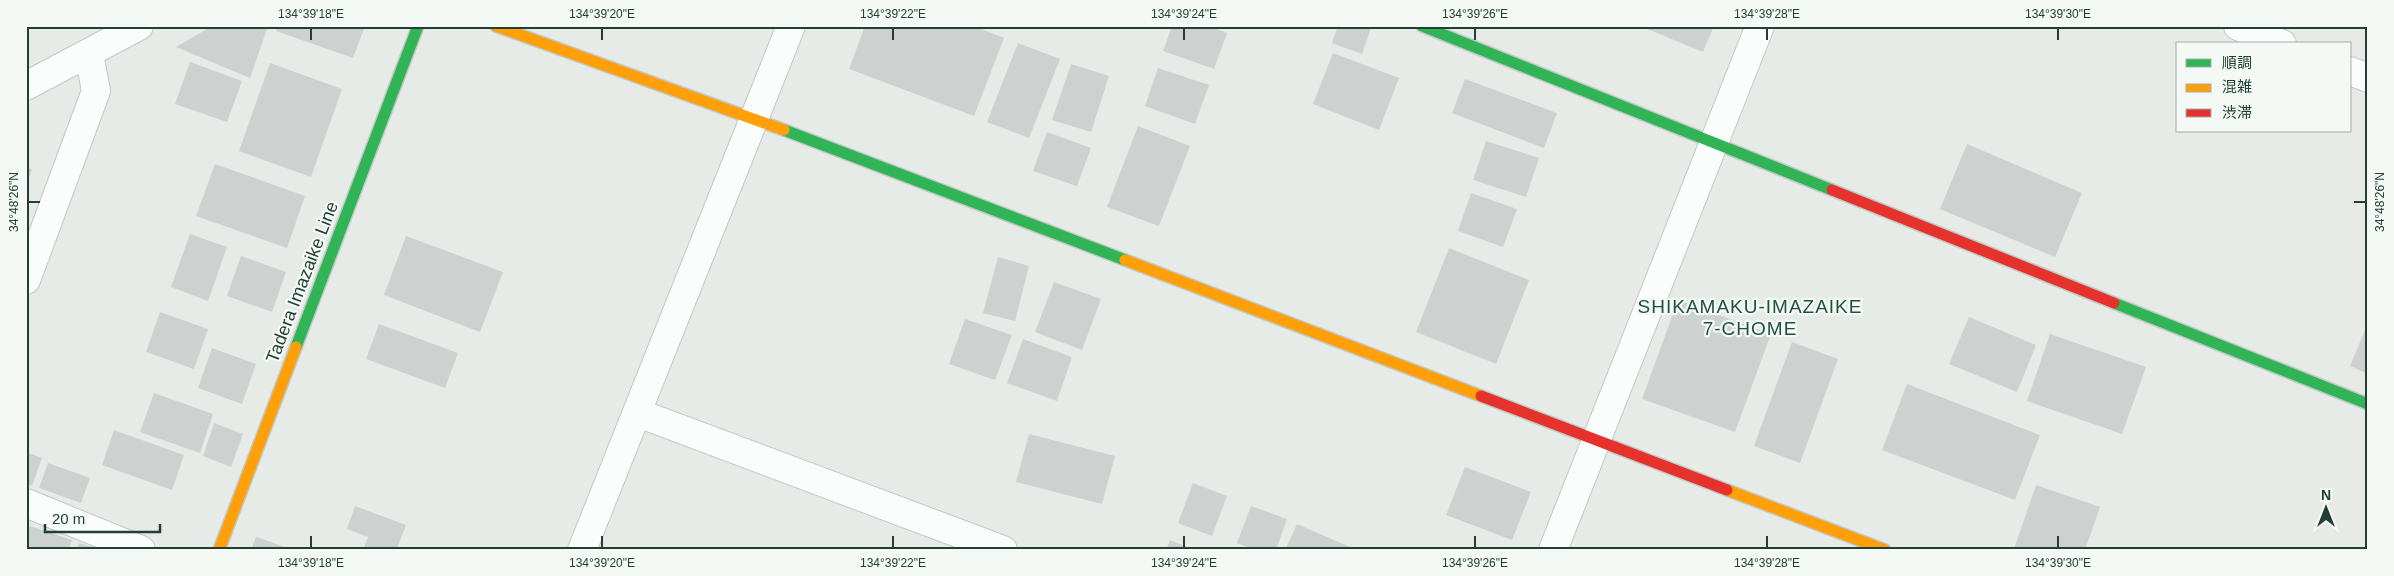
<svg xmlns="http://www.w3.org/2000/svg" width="2394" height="576" font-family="Arial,'Noto Sans JP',sans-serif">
  <rect width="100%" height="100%" fill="#e6ebe8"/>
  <path fill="#cdd2d0" d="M212 26H268L250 78 176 47Z
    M278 26H365L353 58 276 31Z
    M865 26H974L1004 38 974 116 849 69Z
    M1172 26H1208L1227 33 1214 69 1163 51Z
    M1338 26 1371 28 1362 54 1332 43Z
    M1640 26H1714L1703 52Z
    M1018 43 1060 59 1029 138 987 122Z
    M1333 53 1399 78 1379 130 1313 104Z
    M190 62 242 81 227 122 175 104Z
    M270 63 342 89 311 177 239 151Z
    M1071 64 1109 76 1091 132 1052 120Z
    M1158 68 1209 85 1195 124 1145 106Z
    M1465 79 1557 113 1544 148 1452 113Z
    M1138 126 1190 146 1159 226 1107 207Z
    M1047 132 1091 148 1077 186 1033 171Z
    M1486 141 1539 158 1526 197 1473 180Z
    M1967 144 2082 193 2055 257 1940 209Z
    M215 164 305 196 287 248 196 216Z
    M26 167 32 169 27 184H26Z
    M1471 193 1517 209 1503 247 1458 231Z
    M190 234 227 247 208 301 171 287Z
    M406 236 503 272 480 332 384 295Z
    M1449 248 1529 280 1496 364 1416 332Z
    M241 256 286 272 272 312 227 296Z
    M998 257 1029 266 1015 321 983 313Z
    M1054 282 1101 299 1082 350 1035 332Z
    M1678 300 1771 334 1735 432 1642 399Z
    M160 312 208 329 194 369 146 352Z
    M1969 317 2036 345 2017 392 1949 364Z
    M965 319 1012 335 995 380 949 364Z
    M2368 323V374L2350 366Z
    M379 324 458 353 445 388 366 359Z
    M2050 334 2146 367 2122 434 2027 401Z
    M1023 339 1072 357 1057 401 1007 383Z
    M1792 342 1838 359 1800 463 1754 446Z
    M212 348 256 364 242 404 198 388Z
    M1907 384 2040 435 2015 500 1882 450Z
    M154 393 213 414 200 453 140 432Z
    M214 423 243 434 231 467 203 456Z
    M114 430 184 455 172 490 102 465Z
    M1029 434 1115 456 1102 504 1016 482Z
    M26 452 42 458 32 486 26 484Z
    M48 463 90 478 81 503 39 488Z
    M1465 467 1531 492 1512 540 1446 515Z
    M1193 483 1227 496 1212 536 1178 523Z
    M2036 485 2100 507 2085 550 2014 549Z
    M355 506 406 525 397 548 363 550 368 537 347 529Z
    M1251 506 1287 519 1276 550H1254L1237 543Z
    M1297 524 1357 550H1285Z
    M30 526 72 540 69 550H26V536Z
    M256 537 291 549V550H251Z
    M1170 540 1194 550H1166Z
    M79 543 98 549V550H77Z"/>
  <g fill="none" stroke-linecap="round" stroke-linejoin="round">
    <g stroke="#c3c8c5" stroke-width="30">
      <path id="street" d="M2238 26 2282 44
        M2350 71 2368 78
        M26 86 139 26
        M26 280 96 91 89 54
        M638 413 1003 550
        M26 503 141 550
        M582 550 791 26
        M1553 550 1760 26"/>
    </g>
    <g stroke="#c1c9c5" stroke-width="14">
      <path id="fast" d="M1422 26 1832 190
        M784 130 1125 260
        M2114 303 2368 404
        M296 347 418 26"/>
    </g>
    <g stroke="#c1c9c5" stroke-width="14">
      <path id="slow" d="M496 26 784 130
        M1125 260 1481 396
        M1727 490 1885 550
        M219 550 296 347"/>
    </g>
    <g stroke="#c1c9c5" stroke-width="14">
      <path id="jam" d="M1832 190 2114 303
        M1481 396 1727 490"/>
    </g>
    <use href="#street" stroke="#fbfcfc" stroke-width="28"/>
    <use href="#fast" stroke="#30b455" stroke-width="11"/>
    <use href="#slow" stroke="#ff9f0a" stroke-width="11"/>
    <use href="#jam" stroke="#e5322d" stroke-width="11"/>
  </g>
  <path fill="none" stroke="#233f35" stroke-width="2" d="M311 28V40M602 28V40M893 28V40M1184 28V40M1475 28V40M1767 28V40M2058 28V40M28 202H40M2354 202H2366M311 536V548M602 536V548M893 536V548M1184 536V548M1475 536V548M1767 536V548M2058 536V548"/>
  <g text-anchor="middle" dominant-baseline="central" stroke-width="4.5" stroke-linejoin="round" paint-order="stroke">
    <g font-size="18" fill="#233f35" stroke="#f4f9f6">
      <text transform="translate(302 282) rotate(-69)">Tadera Imazaike Line</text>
    </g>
    <g font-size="19" letter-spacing="1" fill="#1f5140" stroke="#f4f9f6">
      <text x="1750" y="306">SHIKAMAKU-IMAZAIKE<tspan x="1750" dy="22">7-CHOME</tspan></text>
    </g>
  </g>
  <rect width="2394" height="576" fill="none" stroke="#f4f9f6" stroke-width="55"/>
  <rect x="2176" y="42" width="175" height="90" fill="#f4f9f6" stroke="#a0afa9"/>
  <rect x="2186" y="59" width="25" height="8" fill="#30b455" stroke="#a0afa9"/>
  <text x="2222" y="68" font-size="15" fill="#233f35">順調</text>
  <rect x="2186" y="84" width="25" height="8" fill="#ff9f0a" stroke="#a0afa9"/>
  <text x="2222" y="92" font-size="15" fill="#233f35">混雑</text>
  <rect x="2186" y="109" width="25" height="8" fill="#e5322d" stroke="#a0afa9"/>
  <text x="2222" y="118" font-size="15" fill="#233f35">渋滞</text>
  <g transform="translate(2326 508)" stroke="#f4f9f6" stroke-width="4" paint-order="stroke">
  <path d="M0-4L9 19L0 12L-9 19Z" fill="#233f35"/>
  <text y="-8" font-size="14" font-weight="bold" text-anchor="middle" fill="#233f35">N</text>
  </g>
  <path d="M45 524v8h115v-8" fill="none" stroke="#233f35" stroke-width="2.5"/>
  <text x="52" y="524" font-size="15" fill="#233f35" stroke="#f4f9f6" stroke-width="4" paint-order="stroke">20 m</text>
  <rect x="28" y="28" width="2338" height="520" fill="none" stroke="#233f35" stroke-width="2"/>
  <g font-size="12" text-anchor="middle" fill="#233f35">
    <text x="311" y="18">134°39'18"E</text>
    <text x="602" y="18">134°39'20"E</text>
    <text x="893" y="18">134°39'22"E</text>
    <text x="1184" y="18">134°39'24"E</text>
    <text x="1475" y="18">134°39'26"E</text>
    <text x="1767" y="18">134°39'28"E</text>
    <text x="2058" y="18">134°39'30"E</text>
    <text transform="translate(14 202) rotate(-90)" y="4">34°48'26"N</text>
    <text transform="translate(2380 202) rotate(-90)" y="4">34°48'26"N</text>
    <text x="311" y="567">134°39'18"E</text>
    <text x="602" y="567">134°39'20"E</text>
    <text x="893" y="567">134°39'22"E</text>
    <text x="1184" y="567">134°39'24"E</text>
    <text x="1475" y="567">134°39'26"E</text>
    <text x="1767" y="567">134°39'28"E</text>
    <text x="2058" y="567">134°39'30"E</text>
  </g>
</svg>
